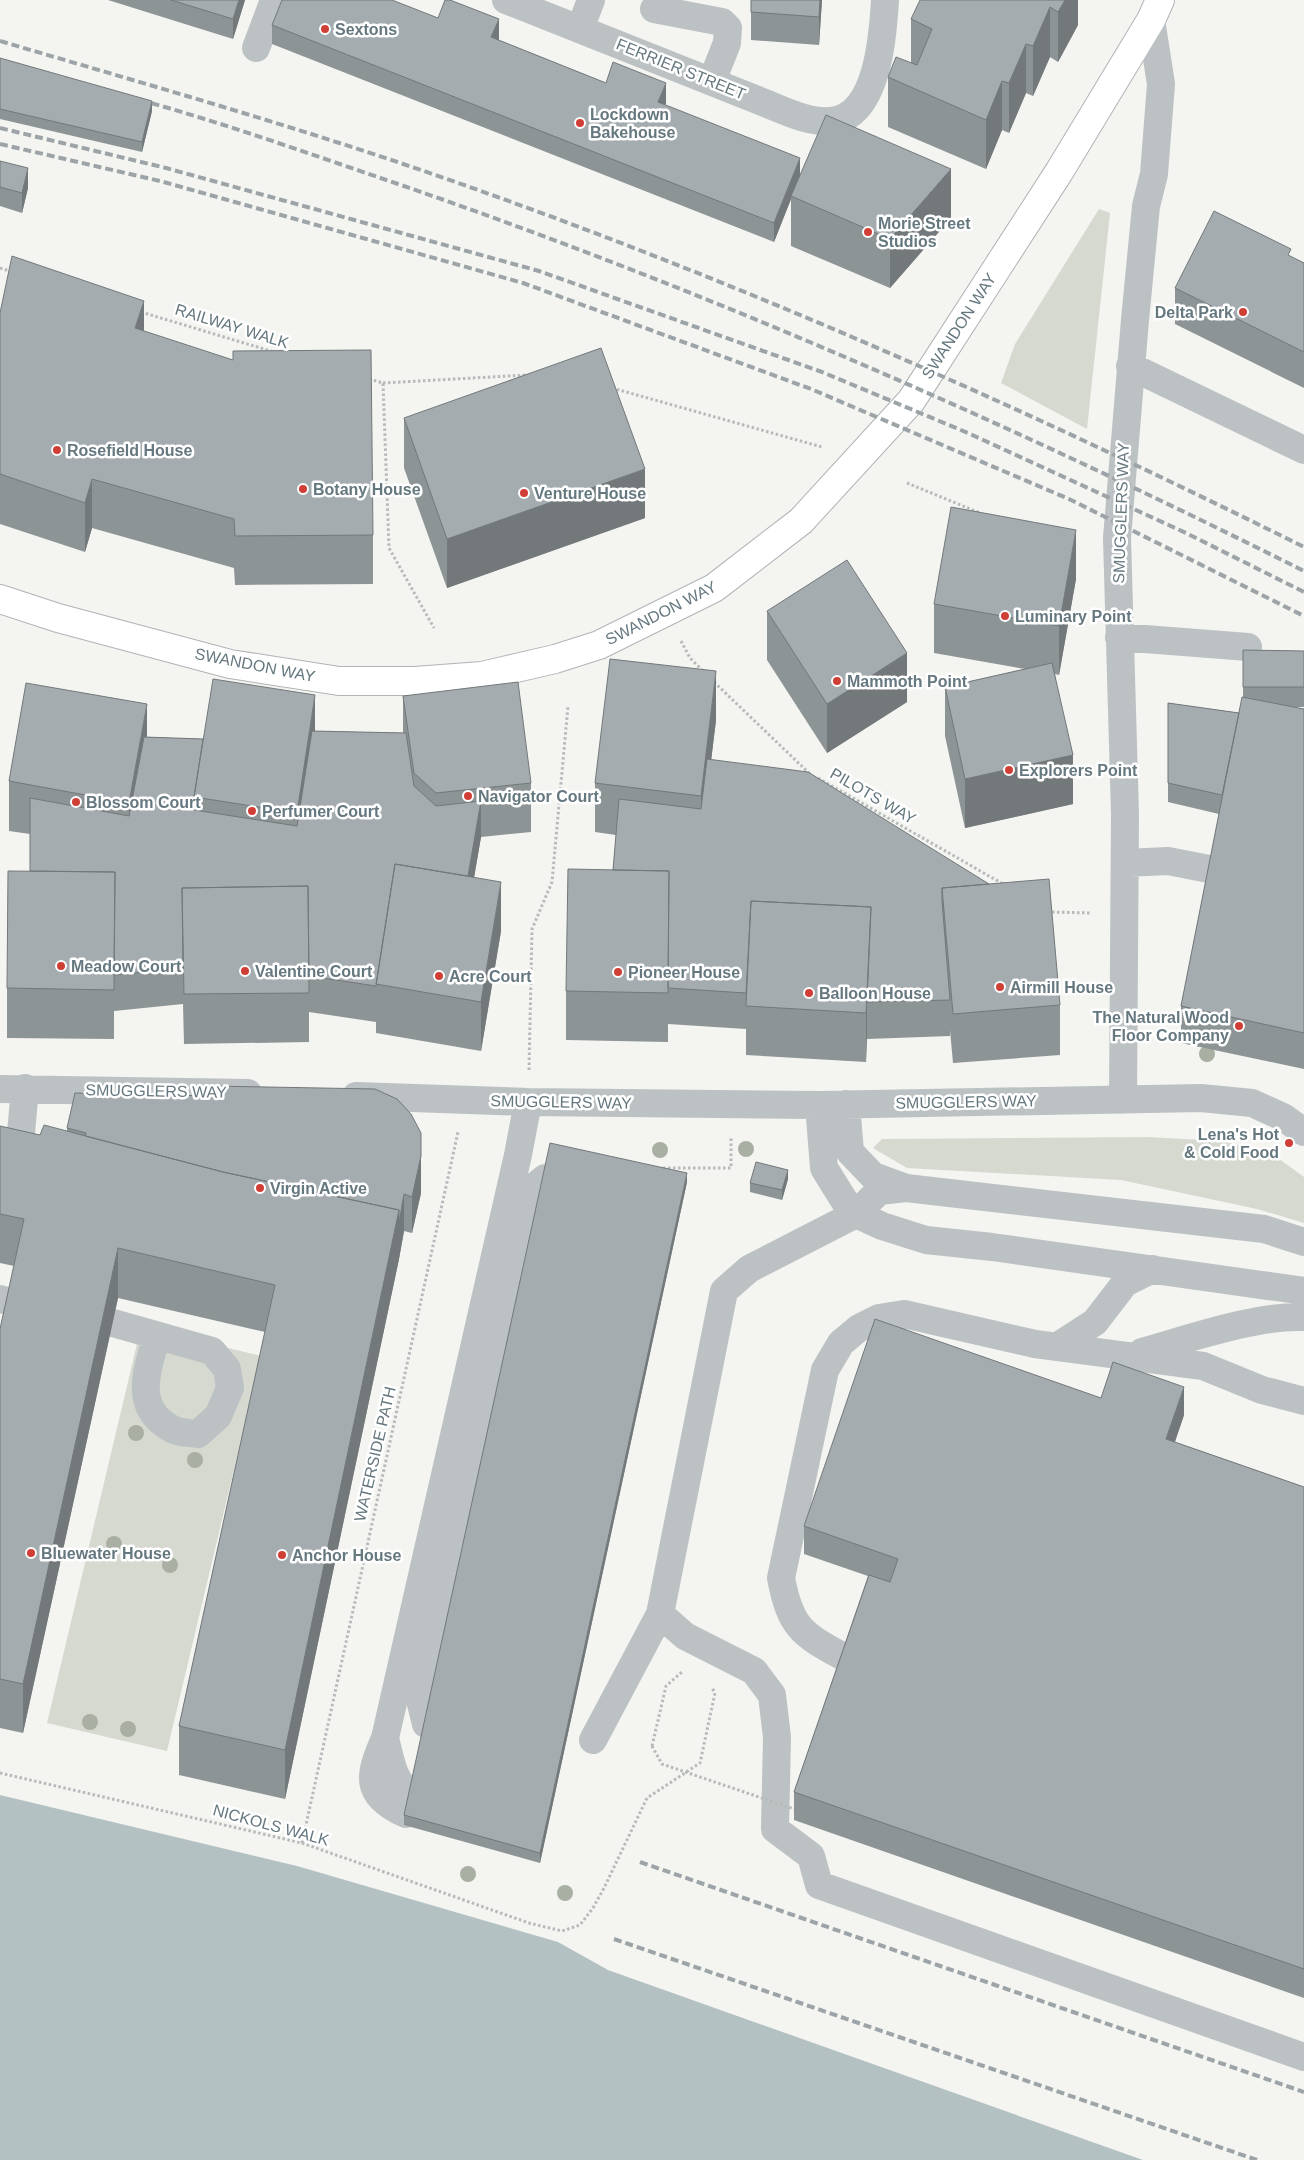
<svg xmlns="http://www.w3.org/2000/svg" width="1304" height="2160" font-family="Arial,sans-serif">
  <rect width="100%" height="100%" fill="#f4f4f1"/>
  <path fill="#d5d9d0" d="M1099 209 1110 213 1087 429 1001 383 1015 344Z
    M1148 1137 1221 1141 1271 1153 1304 1177V1223L1257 1209 1121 1180 907 1168 873 1148 882 1139Z
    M141 1327 261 1356 167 1751 47 1723Z"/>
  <path fill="#b4c1c3" d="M0 1795 297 1866 558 1942 608 1970 1143 2160H0Z"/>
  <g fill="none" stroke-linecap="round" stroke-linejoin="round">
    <g stroke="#afb4b6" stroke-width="30">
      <path id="highway" d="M0 599 58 618 230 664 339 681H415L482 676 555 659 599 645 714 588 801 521 911 401 1059 172 1151 20 1160 0"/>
    </g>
    <path stroke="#b6babb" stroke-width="3" stroke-dasharray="2.5 2.5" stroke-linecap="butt" d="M0 268 13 272
      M141 312 274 352
      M369 379 383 383 389 548 434 628
      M383 383 527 375
      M612 388 822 447
      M907 483 980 513
      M681 641 690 658 704 672
      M714 682 810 774
      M818 778 1003 884
      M1048 909 1052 912 1091 913
      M529 1070 532 929 552 882 568 706
      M663 1168H731V1137
      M652 1746 666 1686 683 1671
      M0 1773 302 1843 529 1923 562 1931 580 1925 593 1908 604 1888 647 1798 700 1763 715 1693 712 1688
      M302 1843 458 1132"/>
    <path stroke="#bcc1c3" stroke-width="28" d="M506 0 765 103C785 111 809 123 831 121 878 117 883 35 885 0
      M654 9 722 22 728 28 727 43 712 81
      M580 29 591 0
      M256 48 274 0
      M1130 366 1304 450
      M1119 637 1248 647
      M1125 863 1168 861 1209 869
      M0 1089 248 1093
      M356 1096 528 1102 819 1105 1201 1098 1252 1103 1283 1117 1304 1132
      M1123 1100 1125 814 1117 538 1135 320 1146 206 1154 174 1161 84 1151 20
      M846 1104 850 1152 873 1176 906 1188 1264 1229 1304 1242
      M819 1105 824 1168 847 1205 856 1214 882 1226 926 1240 992 1247 1304 1291
      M15 1168 20 1144 25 1088
      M906 1188 879 1191 856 1214 749 1269 724 1291 660 1614 685 1636 754 1671 772 1695 777 1737 775 1829 811 1856 819 1885 1304 2057
      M0 1299 16 1303
      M113 1323 212 1351 227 1369 230 1388 218 1416 198 1434C190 1433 179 1433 172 1429 132 1408 147 1370 157 1336
      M1058 1346 1095 1322 1125 1283 1153 1269
      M1142 1352C1188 1339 1257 1315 1304 1317
      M849 1660C804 1635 791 1631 781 1578L825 1370 841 1343 859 1328 879 1318 904 1314 1035 1344 1203 1366 1262 1390 1304 1401
      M426 1724 421 1704 534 1187 545 1178
      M385 1738 518 1155 528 1102
      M593 1740 660 1614
      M406 1814C363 1795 369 1775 385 1738 391 1761 392 1778 410 1795"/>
    <use href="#highway" stroke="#fff" stroke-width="28"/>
    <path stroke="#9ca4a7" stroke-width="4" stroke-dasharray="8 4" stroke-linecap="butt" d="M0 41C149 85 298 127 444 178 739 281 1025 408 1304 547
      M140 100C227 124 313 155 398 184 709 291 1011 424 1304 571
      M0 128 166 168 539 271 822 372 968 433 1186 533 1304 592
      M0 144 160 181 523 283 811 389 1069 499 1304 616
      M640 1862 1304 2092
      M614 1939 1257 2160"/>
    <path stroke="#b6babb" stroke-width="3" stroke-dasharray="2.5 2.5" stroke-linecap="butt" d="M652 1746 662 1764 797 1810"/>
  </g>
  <g fill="#a9afa3">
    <circle cx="1207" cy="1054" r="8"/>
    <circle cx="746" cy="1149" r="8"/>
    <circle cx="660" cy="1150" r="8"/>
    <circle cx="136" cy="1433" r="8"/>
    <circle cx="195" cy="1460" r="8"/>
    <circle cx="114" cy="1544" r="8"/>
    <circle cx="170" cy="1565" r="8"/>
    <circle cx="90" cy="1722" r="8"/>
    <circle cx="128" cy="1729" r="8"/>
    <circle cx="468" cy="1874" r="8"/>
    <circle cx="565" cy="1893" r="8"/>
  </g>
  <path fill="#8d9496" d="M108 0H245L233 39Z
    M751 0H822L819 45 751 40Z
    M1078 0V25L1058 62 1050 57 1033 96 1026 93 1009 133 1002 130 986 169 888 127V77L911 63V19Z
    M438 18 499 39 498 40 606 83 666 103 665 105 800 176 951 218 890 288 791 246V199L774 242 272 44V25Z
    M0 58 152 111 142 152 0 119Z
    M0 161 28 188 22 213 0 206Z
    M1291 257 1304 263V388L1175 324V288Z
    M0 313 144 331 373 535V584L235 585 234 568 92 528 85 552 0 524Z
    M404 418 645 518 447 588 404 468Z
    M1076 579 1059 675 1055 674 1073 804 965 828 945 736V687L1025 669 934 653V604Z
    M767 611 907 702 827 753 767 660Z
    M1243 650 1304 651V707H1291L1304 709V1069L1181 1043V1006L1219 814 1168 802V703L1239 713 1243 697Z
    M403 696 531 783V832L481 837 474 877 501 931 481 1051 376 1033V1022L309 1012V1042L184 1044 183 1004 114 1011V1039L7 1038V988L30 871V834L9 831V781L147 737 203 739 315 731 403 733Z
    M716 720 711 760 989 884 1060 1005V1055L953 1063 950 1030V1036L867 1039V1034L866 1062 746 1055V1029L668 1024V1042L566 1040V991L613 870 616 835 595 832V783Z
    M0 1126 40 1135 67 1131V1128L421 1170V1193L412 1233 404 1231 399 1259 285 1799 179 1775V1726L265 1332 118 1298 23 1733 0 1728V1329L14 1266 0 1263Z
    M788 1179 782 1200 750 1192V1183Z
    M687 1182 540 1863 404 1825V1815Z
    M1101 1398 1184 1415 1175 1442 1304 1487V1998L794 1820V1792L868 1576 804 1554V1526Z"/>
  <path fill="#73787a" d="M239 0H245L233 39V19Z
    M820 0H822L819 45V17Z
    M1065 0H1078V25L1058 62V12Z
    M1050 7V57L1033 96V46Z
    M499 19V39L491 57V37Z
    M1026 44V93L1009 133V83Z
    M1002 81V130L986 169V120Z
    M666 83V103L658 122V102Z
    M152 101V111L142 152V142Z
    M800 158V177L791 196V199L774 242V223Z
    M28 168V188L22 213V193Z
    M951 169V218L890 288V239Z
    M144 301V350L135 328Z
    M645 469V518L447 588V539Z
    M92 479V528L85 552V503Z
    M1076 530V579L1059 675V626Z
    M907 653V702L827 753V704Z
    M716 671V720L701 845V796Z
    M315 695V744L297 862V813Z
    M147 704V753L129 853V803Z
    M1073 755V804L965 828V779Z
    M481 801V837L466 925V889Z
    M501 882V931L481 1051V1002Z
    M871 907 867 1002V1034L866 1062V1013Z
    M421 1133V1193L412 1233V1197Z
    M788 1170V1179L782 1200V1190Z
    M687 1173V1182L540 1863V1853Z
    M404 1194V1231L399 1259 285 1799V1750L399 1210Z
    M118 1248V1298L23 1733V1684Z
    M1184 1387V1415L1166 1467V1439Z"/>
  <path fill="#a4acaf" stroke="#73787a" d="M171 0H239L233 19Z
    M282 0H392L438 18 445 0H450L499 19 491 37 606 83 613 62 666 83 658 102 800 158 774 223 272 25Z
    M751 0H820L819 17 751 12Z
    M920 0H1065L1058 12 1050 7 1033 46 1026 44 1009 83 1002 81 986 120 888 77 896 57 917 65 932 29 911 19Z
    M0 58 152 101 142 142 0 109Z
    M826 115 951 169 890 239 791 196Z
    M0 161 28 168 22 193 0 187Z
    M1214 211 1291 249 1288 255 1304 263V352L1175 288Z
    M12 256 144 301 135 328 233 360V351L371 350 373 535 235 536 234 519 92 479 85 503 0 474V313Z
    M601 348 645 469 447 539 404 418Z
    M951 507 1076 530 1059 626 934 604Z
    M847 560 907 653 827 704 767 611Z
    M1243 650 1304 651V687H1243Z
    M610 659 716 671 701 796 595 783Z
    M1052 663 1073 755 965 779 945 687Z
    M213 679 315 695 297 813 194 797Z
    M518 682 531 783 436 793 414 773 403 696Z
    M26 683 147 704 129 803 9 781Z
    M1242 697 1304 709V1033L1181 1006Z
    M1168 703 1239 713 1222 795 1168 783Z
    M312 731 406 733 414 786 436 806 481 801 468 876 395 864 376 986 309 976 308 886 182 888 183 968 114 975 115 872 30 871V798L129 816 144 737 203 739 194 797V810L297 826Z
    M707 759 808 772 989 884 942 888V901L950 1000 867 1002 871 907 751 901 746 993 668 988 669 871 613 870 619 799 701 809Z
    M395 864 501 882 481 1002 376 984Z
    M568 869 669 871 668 993 566 991Z
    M8 871 115 872 114 990 7 988Z
    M1049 879 1060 1005 953 1014 942 888Z
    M308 886 309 993 184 994 182 888Z
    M751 901 871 907 866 1013 746 1006Z
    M212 1086 375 1089 397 1099 411 1114 421 1133V1156L412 1197 404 1194 399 1223V1210L223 1172 85 1136 86 1133 67 1128 75 1093 210 1096Z
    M44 1125 223 1172 399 1210 285 1750 179 1726 275 1285 118 1248 23 1684 0 1679V1329L24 1219 0 1214V1126L40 1135Z
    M550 1143 687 1173 540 1853 404 1815Z
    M756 1162 788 1170 782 1190 750 1183Z
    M875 1319 1101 1398 1113 1362 1184 1387 1166 1439 1304 1487V1969L794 1792 869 1575 890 1582 898 1559 804 1526Z"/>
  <g fill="#d03f35" stroke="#fff" stroke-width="2">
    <circle cx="325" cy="29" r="5"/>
    <circle cx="580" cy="123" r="5"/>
    <circle cx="868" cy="232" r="5"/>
    <circle cx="1243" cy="312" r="5"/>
    <circle cx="57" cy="450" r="5"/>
    <circle cx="303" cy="489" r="5"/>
    <circle cx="524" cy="493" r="5"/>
    <circle cx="1005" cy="616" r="5"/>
    <circle cx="837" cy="681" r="5"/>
    <circle cx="1009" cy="770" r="5"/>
    <circle cx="468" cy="796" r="5"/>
    <circle cx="76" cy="802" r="5"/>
    <circle cx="252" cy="811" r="5"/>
    <circle cx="61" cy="966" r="5"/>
    <circle cx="245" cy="971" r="5"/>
    <circle cx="618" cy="972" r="5"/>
    <circle cx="439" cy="976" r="5"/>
    <circle cx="1000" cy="987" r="5"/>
    <circle cx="809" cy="993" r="5"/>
    <circle cx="1239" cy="1026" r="5"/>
    <circle cx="1289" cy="1143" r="5"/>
    <circle cx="260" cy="1188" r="5"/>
    <circle cx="31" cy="1553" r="5"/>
    <circle cx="282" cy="1555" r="5"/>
  </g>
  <g text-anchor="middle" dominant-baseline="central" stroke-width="5" stroke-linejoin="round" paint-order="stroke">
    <g font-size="16" font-weight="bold" fill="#66787f" stroke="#fff" text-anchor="start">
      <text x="335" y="29">Sextons</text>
      <text x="590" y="114">Lockdown<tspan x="590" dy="18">Bakehouse</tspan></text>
      <text x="878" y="223">Morie Street<tspan x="878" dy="18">Studios</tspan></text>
      <text x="1233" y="312" text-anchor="end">Delta Park</text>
      <text x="67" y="450">Rosefield House</text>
      <text x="313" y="489">Botany House</text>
      <text x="534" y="493">Venture House</text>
      <text x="1015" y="616">Luminary Point</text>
      <text x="847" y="681">Mammoth Point</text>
      <text x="1019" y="770">Explorers Point</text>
      <text x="478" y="796">Navigator Court</text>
      <text x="86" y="802">Blossom Court</text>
      <text x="262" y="811">Perfumer Court</text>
      <text x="71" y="966">Meadow Court</text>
      <text x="255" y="971">Valentine Court</text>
      <text x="628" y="972">Pioneer House</text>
      <text x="449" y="976">Acre Court</text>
      <text x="1010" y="987">Airmill House</text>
      <text x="819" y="993">Balloon House</text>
      <text x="1229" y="1017" text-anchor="end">The Natural Wood<tspan x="1229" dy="18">Floor Company</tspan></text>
      <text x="1279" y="1134" text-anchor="end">Lena's Hot<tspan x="1279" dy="18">&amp; Cold Food</tspan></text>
      <text x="270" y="1188">Virgin Active</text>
      <text x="41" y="1553">Bluewater House</text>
      <text x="292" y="1555">Anchor House</text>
    </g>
    <g font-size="16" fill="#66787f" stroke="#fff">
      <text transform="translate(681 69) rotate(22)">FERRIER STREET</text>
      <text transform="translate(232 326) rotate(17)">RAILWAY WALK</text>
      <text transform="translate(959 326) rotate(-57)">SWANDON WAY</text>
      <text transform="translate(1121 513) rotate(-88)">SMUGGLERS WAY</text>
      <text transform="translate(661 613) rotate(-27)">SWANDON WAY</text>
      <text transform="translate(255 665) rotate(11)">SWANDON WAY</text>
      <text transform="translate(873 796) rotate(30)">PILOTS WAY</text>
      <text transform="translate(156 1091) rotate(1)">SMUGGLERS WAY</text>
      <text transform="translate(561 1102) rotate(1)">SMUGGLERS WAY</text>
      <text transform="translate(966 1102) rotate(-1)">SMUGGLERS WAY</text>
      <text transform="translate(375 1454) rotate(-77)">WATERSIDE PATH</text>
      <text transform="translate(271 1825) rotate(15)">NICKOLS WALK</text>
    </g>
  </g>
</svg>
